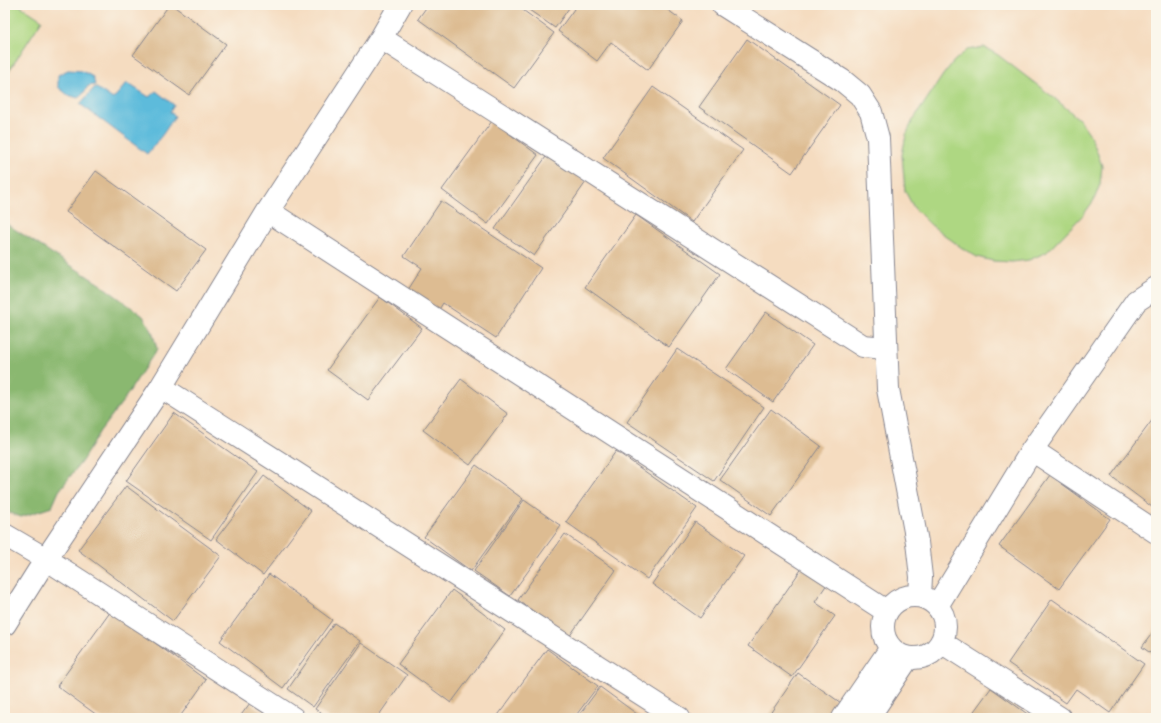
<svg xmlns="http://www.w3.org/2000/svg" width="1161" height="723" font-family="Delius,sans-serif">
  <rect width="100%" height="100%" fill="#fbf7ec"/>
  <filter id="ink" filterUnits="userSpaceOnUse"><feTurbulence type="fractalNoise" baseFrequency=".025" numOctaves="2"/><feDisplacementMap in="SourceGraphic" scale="8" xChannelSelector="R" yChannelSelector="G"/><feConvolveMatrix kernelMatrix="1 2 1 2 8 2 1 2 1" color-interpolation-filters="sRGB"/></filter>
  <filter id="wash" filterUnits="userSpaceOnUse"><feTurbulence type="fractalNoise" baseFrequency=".012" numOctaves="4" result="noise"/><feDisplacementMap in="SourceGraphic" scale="16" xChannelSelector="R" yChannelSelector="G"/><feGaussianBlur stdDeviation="0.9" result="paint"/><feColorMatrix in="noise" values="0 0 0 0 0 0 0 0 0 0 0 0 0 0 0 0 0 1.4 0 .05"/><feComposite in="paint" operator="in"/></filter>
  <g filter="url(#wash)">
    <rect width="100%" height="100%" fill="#f5dcc0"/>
    <path fill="#aed782" stroke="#648370" d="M5 5H19L42 20 5 77Z
      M984 47 998 55 1053 97 1080 120 1089 133 1096 149 1102 166 1100 184 1094 200 1084 214 1047 252 1029 260 1012 262 993 261 977 257 962 248 931 225 914 208 905 191 902 155 906 135 913 120 943 75 954 61 967 50Z"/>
    <path fill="#8ab870" stroke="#527467" d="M5 223 101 285 143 316 152 331 157 349 123 401 100 431 82 461 59 491 52 507 21 517 5 511Z"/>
    <path fill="#5dbbdb" stroke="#3c759c" d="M68 70 82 71 93 77 95 85 88 86 83 94 78 98 68 95 58 87V75Z
      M127 83 149 97 156 91 174 105 170 112 175 116 163 134 147 154 80 104 88 95 95 87 113 99Z"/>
    <g id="blocks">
      <path fill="#ddbc92" d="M169 5H172L226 44 189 95 133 55Z
        M428 5H516L554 33 514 88 418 19Z
        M522 5H571L555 28Z
        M577 5H661L683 21 648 70 611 42 597 61 558 31Z
        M747 39 840 105 792 173 699 107Z
        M653 87 743 150 692 222 603 158Z
        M492 121 538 155 488 224 442 190Z
        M548 154 586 182 534 256 495 229Z
        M96 171 206 250 176 291 66 212Z
        M441 201 541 268 496 338 443 303 438 311 408 290 422 268 404 256Z
        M636 215 720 274 669 347 585 287Z
        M380 297 422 328 368 400 327 370Z
        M766 312 813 345 773 402 726 369Z
        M677 349 764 407 714 481 627 422Z
        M461 379 508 414 470 465 423 430Z
        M771 409 821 446 771 516 720 480Z
        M174 413 258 472 211 540 126 481Z
        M1156 415V510L1111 476Z
        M616 451 697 508 647 579 566 522Z
        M476 465 523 499 471 571 424 537Z
        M1050 475 1110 519 1059 589 999 546Z
        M264 476 311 511 263 575 216 539Z
        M126 486 221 556 173 621 78 550Z
        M524 500 561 526 510 596 474 571Z
        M695 522 744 556 700 618 652 584Z
        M565 534 616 570 569 637 518 600Z
        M805 564 829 581 815 602 835 616 792 677 748 646Z
        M269 574 332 620 283 688 220 641Z
        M452 590 505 630 451 703 398 664Z
        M1052 599 1144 664 1110 713 1076 689 1066 703 1008 663Z
        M111 611 206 680 179 718H101L57 686Z
        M334 623 360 641 313 707 288 689Z
        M1156 628V657L1142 647Z
        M361 643 407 675 377 718H329L315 709Z
        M547 649 598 686 574 718H496Z
        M798 673 844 705 835 718H767Z
        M600 687 641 717 640 718H577Z
        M991 688 1033 718H969Z
        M250 703 271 718H239Z"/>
    </g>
  </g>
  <g filter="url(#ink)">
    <use href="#blocks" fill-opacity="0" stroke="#88868f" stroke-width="1"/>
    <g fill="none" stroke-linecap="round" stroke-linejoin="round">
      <g stroke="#88868f" stroke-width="24">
        <path id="street" d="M723 5 843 81 860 95 871 112 878 138 888 389 917 542 921 577 920 596
          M381 38 863 346 886 348
          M268 211 886 611
          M161 387 679 718
          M1032 450 1156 532
          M5 535 46 559 293 718
          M883 627a31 31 0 1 1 62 0a31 31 0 1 1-62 0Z
          M937 606 1032 450 1136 301 1156 288
          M5 624 46 559 161 387 268 211 381 38 400 5
          M941 642 1060 718
          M843 718 891 648
          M868 718 908 658"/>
      </g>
      <use href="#street" stroke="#fff" stroke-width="22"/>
    </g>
  </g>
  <rect width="1161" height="723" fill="none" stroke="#fbf7ec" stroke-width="20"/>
</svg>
